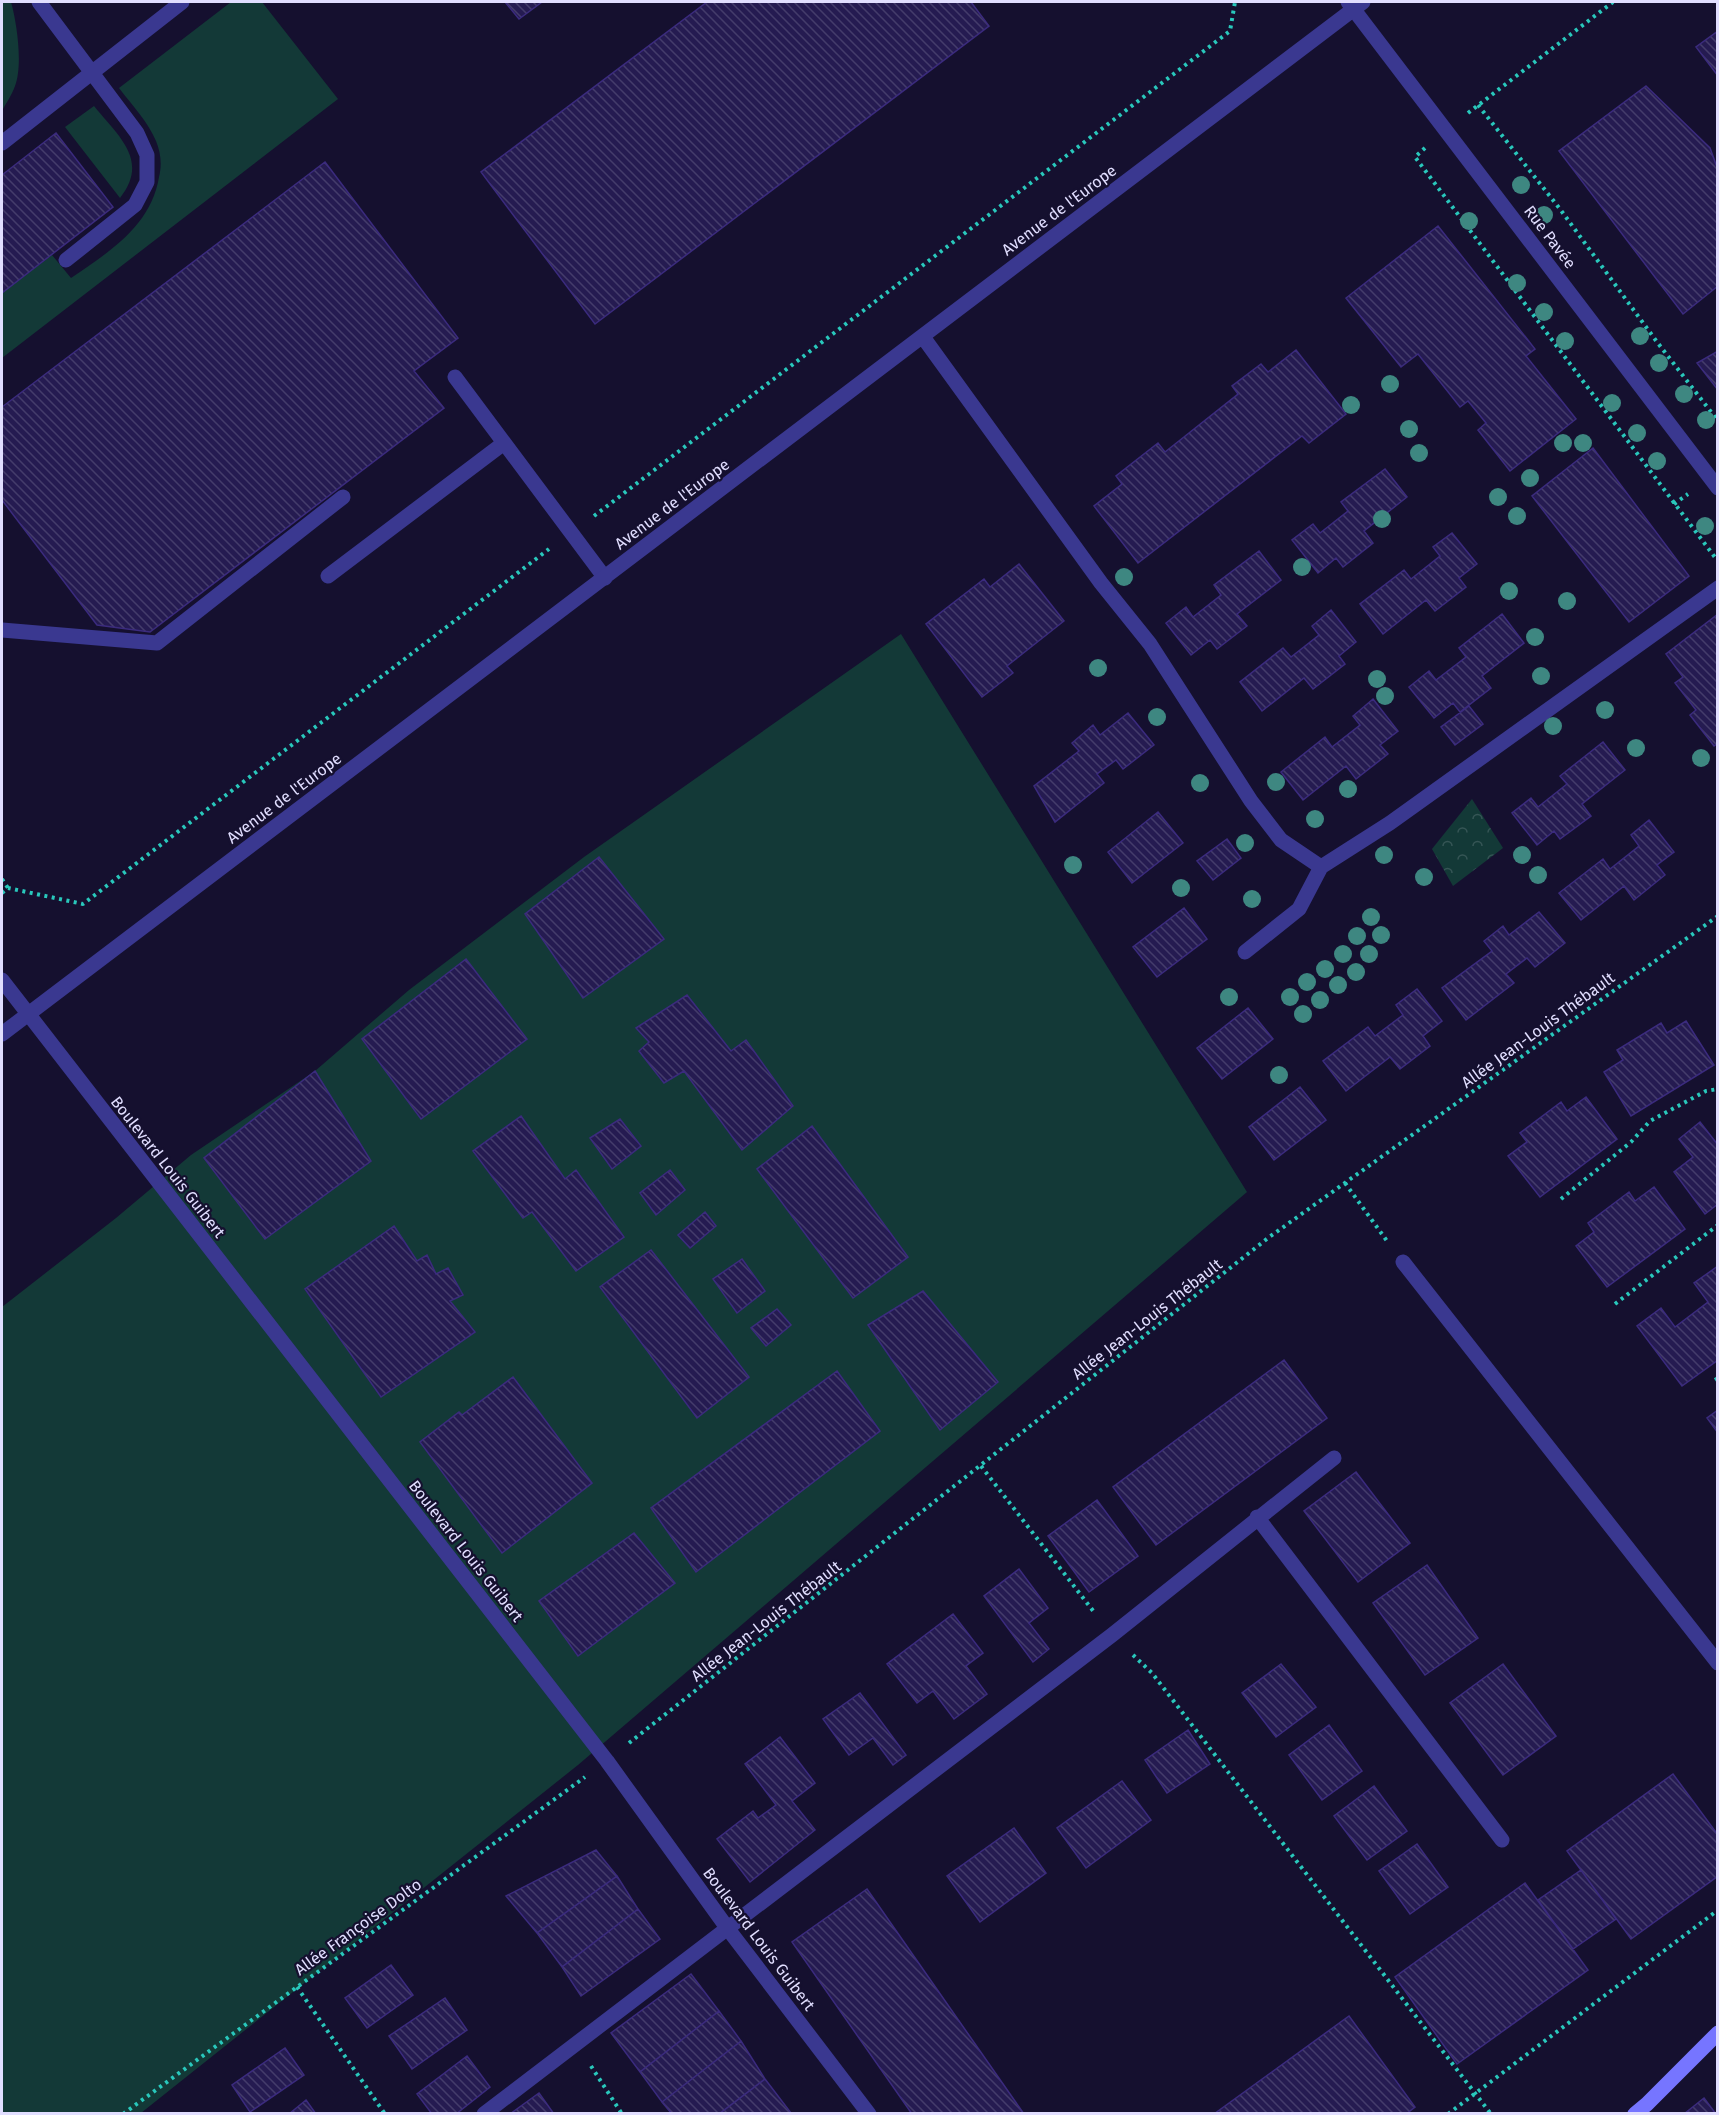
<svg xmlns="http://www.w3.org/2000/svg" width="1719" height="2115" font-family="'Fira Sans',sans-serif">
  <defs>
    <pattern id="forest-crowns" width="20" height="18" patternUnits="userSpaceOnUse" patternTransform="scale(1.5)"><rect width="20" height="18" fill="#133937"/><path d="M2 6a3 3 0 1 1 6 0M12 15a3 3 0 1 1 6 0" fill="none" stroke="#355555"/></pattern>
    <pattern id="building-back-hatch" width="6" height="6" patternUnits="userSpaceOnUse" patternTransform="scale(1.5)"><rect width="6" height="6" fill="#251b51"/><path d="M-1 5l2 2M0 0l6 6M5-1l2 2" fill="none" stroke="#443c6b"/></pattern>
  </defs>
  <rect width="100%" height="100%" fill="#15102f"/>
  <path fill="#133937" d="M2 2H11C17 23 23 65 15 86 12 95 6 103 2 111Z
    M231 2H262L338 99 2 358V293L52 255 71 278C109 252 151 226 159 177 162 165 161 153 156 141 148 122 132 105 119 88Z
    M94 106C118 136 150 160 120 198L65 127Z
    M901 634 1247 1192 578 1765 141 2113 2 2114V1307L116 1218 191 1155 315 1071 409 990 584 857Z"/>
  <path fill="url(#forest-crowns)" d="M1472 799 1503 848 1453 886 1432 849Z"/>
  <path fill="url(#building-back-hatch)" stroke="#3b2b7e" stroke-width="1.5" d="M505 2H542L519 19Z
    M707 2H971L989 26 595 324 481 172Z
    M1718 31V76L1696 47Z
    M1646 86 1710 148 1718 170V286L1683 314 1559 151Z
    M56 133 113 207 2 293V175Z
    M325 162 458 338 414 371 444 408 150 632 97 625 2 500V407Z
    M1438 226 1535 349 1526 356 1576 419 1510 471 1478 430 1486 423 1468 401 1460 407 1418 354 1401 367 1346 298Z
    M1296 350 1346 414 1309 443 1302 436 1138 563 1094 506 1122 484 1116 476 1158 443 1165 452 1238 394 1232 386 1261 364 1268 372Z
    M1718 351V390L1697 363Z
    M1593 448 1689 576 1629 622 1532 496Z
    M1385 469 1407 497 1364 531 1373 543 1343 567 1336 558 1318 573 1292 540 1313 524 1320 533 1348 511 1341 502Z
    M1452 533 1477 564 1459 578 1466 587 1435 611 1426 600 1383 634 1360 604 1404 570 1411 579 1440 556 1433 547Z
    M1259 551 1281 580 1237 614 1247 626 1217 649 1210 640 1191 655 1166 623 1186 607 1193 617 1221 595 1214 585Z
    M1019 564 1064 621 1007 666 1013 673 982 697 926 624 984 579 990 587Z
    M1331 610 1356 642 1339 656 1345 664 1313 689 1304 678 1262 711 1240 682 1283 648 1291 657 1319 635 1312 626Z
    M1502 614 1524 643 1482 676 1491 688 1460 712 1453 703 1434 718 1409 687 1429 671 1436 680 1466 657 1459 648Z
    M1718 614V743L1714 746 1690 715 1696 710 1675 683 1683 677 1666 654Z
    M1373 699 1398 731 1380 745 1388 754 1356 779 1346 766 1303 800 1281 772 1325 737 1332 747 1360 725 1353 716Z
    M1469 706 1483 724 1455 745 1441 727Z
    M1128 713 1154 745 1123 769 1116 760 1097 774 1104 783 1055 822 1034 786 1079 751 1072 743 1093 725 1100 735Z
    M1603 742 1625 770 1582 804 1591 816 1560 839 1554 831 1537 845 1512 813 1531 798 1538 807 1567 784 1560 776Z
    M1158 812 1183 843 1132 883 1108 852Z
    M1649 820 1674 852 1657 865 1665 875 1634 900 1624 886 1581 920 1559 893 1603 859 1610 869 1639 846 1631 835Z
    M1227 839 1241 858 1213 880 1197 861Z
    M599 857 664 939 583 998 525 914Z
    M1184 908 1207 939 1157 977 1133 947Z
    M1539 912 1565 943 1535 967 1527 958 1506 974 1514 983 1466 1020 1442 988 1492 951 1484 941 1503 926 1509 935Z
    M466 959 527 1039 421 1119 362 1039Z
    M1417 989 1442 1021 1423 1036 1430 1046 1400 1069 1390 1057 1346 1091 1323 1061 1368 1027 1375 1036 1403 1015 1396 1005Z
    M687 995 731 1051 746 1040 793 1106 742 1150 684 1071 664 1083 639 1051 649 1042 636 1028Z
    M1248 1008 1273 1039 1222 1079 1197 1048Z
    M1686 1021 1714 1065 1631 1116 1604 1072 1623 1060 1617 1050 1661 1023 1667 1033Z
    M315 1071 371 1161 265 1239 204 1158Z
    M1300 1087 1326 1120 1274 1160 1249 1127Z
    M1586 1097 1617 1139 1540 1197 1508 1156 1527 1142 1520 1133 1561 1102 1567 1111Z
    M521 1116 565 1179 576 1170 624 1237 576 1271 532 1212 523 1218 473 1151Z
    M620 1119 641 1146 612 1169 590 1138Z
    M1700 1122 1718 1145V1204L1705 1214 1674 1172 1693 1157 1679 1139Z
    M812 1126 908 1257 853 1298 757 1169Z
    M670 1170 685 1190 656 1215 640 1193Z
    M1654 1187 1685 1229 1607 1287 1576 1246 1594 1232 1588 1223 1629 1192 1635 1201Z
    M705 1212 716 1226 690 1248 678 1235Z
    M394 1226 417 1261 427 1255 436 1274 448 1268 463 1295 450 1301 475 1332 381 1397 305 1289Z
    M651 1250 749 1377 697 1418 600 1287Z
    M742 1259 765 1291 737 1313 713 1279Z
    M1718 1266V1360L1682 1386 1637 1326 1661 1308 1675 1327 1708 1302 1694 1283Z
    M923 1291 998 1382 940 1430 868 1325Z
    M777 1309 791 1325 766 1346 751 1328Z
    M1284 1360 1327 1418 1156 1545 1113 1487Z
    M837 1371 880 1431 696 1572 651 1508Z
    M513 1377 592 1483 502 1553 420 1442 459 1412 462 1415Z
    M1718 1410V1433L1707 1418Z
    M1356 1472 1410 1543 1358 1582 1304 1511Z
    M1097 1500 1138 1556 1089 1592 1048 1536Z
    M634 1533 675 1583 578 1656 539 1601Z
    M1427 1565 1478 1638 1425 1675 1373 1603Z
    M1019 1569 1048 1608 1029 1623 1049 1649 1033 1662 984 1596Z
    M953 1614 983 1653 966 1666 987 1694 954 1719 933 1691 917 1703 887 1664Z
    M1281 1664 1316 1707 1276 1737 1242 1693Z
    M1503 1664 1556 1736 1503 1775 1450 1703Z
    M860 1693 906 1755 893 1765 873 1738 849 1755 823 1719Z
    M1329 1725 1362 1771 1322 1800 1289 1755Z
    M1188 1730 1210 1764 1167 1793 1145 1760Z
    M780 1737 815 1783 792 1801 815 1830 750 1882 717 1839 753 1811 758 1818 776 1805 745 1764Z
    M1673 1774 1718 1835V1876L1631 1939 1567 1851Z
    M1122 1781 1151 1820 1086 1868 1057 1828Z
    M1374 1786 1407 1831 1367 1860 1334 1816Z
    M1014 1828 1046 1873 980 1922 947 1876Z
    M1417 1844 1448 1887 1410 1914 1379 1871Z
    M596 1850 617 1876 537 1933 506 1896Z
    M1581 1870 1616 1919 1573 1949 1538 1900Z
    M617 1876 638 1909 562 1967 537 1933Z
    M1525 1883 1588 1970 1457 2064 1395 1977Z
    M867 1889 1024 2114H912L792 1942Z
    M638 1909 660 1939 581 1996 562 1967Z
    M391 1965 413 1995 367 2028 345 1998Z
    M691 1974 719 2011 640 2072 611 2033Z
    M445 1998 467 2030 412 2069 389 2036Z
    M719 2011 741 2041 662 2102 640 2072Z
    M1349 2016 1415 2107 1406 2114H1214Z
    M741 2041 765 2079 719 2114H672L662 2102Z
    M285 2048 304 2075 250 2112 232 2085Z
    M467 2056 490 2087 456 2114H432L417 2094Z
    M765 2079 791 2113 719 2114Z
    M539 2093 554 2114H510Z
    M1704 2098 1716 2114H1684Z
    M306 2100 316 2114H289Z"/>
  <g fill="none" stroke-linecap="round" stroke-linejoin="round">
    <path stroke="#29c8bc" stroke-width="4" stroke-dasharray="3 4.5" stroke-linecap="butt" d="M1478 105 1560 209 1657 342 1718 421
      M1468 113 1613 2
      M1425 148 1415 157 1717 560
      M1674 504 1688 494
      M594 516 1230 31 1235 2
      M2 879 8 888
      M2 893 8 888 83 904 549 549
      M1345 1183 1387 1241
      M1561 1199 1631 1142 1650 1121 1706 1091 1718 1089
      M1615 1304 1718 1225
      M1715 1380 1718 1378
      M981 1466 1094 1612
      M1133 1655 1152 1673 1491 2114
      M629 1743 1268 1238 1718 916
      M297 1987 385 2114
      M591 2066 622 2114
      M123 2114 585 1777
      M1448 2114 1718 1910"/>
    <path stroke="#3a3890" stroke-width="15" d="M39 2 137 133 147 155V182L135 205 66 260
      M2 143 182 2
      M455 377 605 578
      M328 576 504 443
      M2 630 157 643 343 497
      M1403 1262 1718 1663"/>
    <path stroke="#3a3890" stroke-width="15" d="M1348 2 1718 488
      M923 337 1101 583 1150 644 1251 801 1281 840 1321 867 1390 823 1718 588
      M1245 952 1299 909 1321 867
      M2 980 607 1761 728 1929 869 2114
      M2 1034 1363 2
      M1257 1517 1502 1840
      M484 2114 1112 1635 1334 1458"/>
    <path stroke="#7675ff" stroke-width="15" d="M1635 2114 1647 2104 1718 2033"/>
  </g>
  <g fill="#3e8781">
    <circle cx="1521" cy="185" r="9"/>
    <circle cx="1544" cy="215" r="9"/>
    <circle cx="1469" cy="221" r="9"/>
    <circle cx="1517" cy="283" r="9"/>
    <circle cx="1544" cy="312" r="9"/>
    <circle cx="1640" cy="336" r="9"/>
    <circle cx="1565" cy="341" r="9"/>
    <circle cx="1659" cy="363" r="9"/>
    <circle cx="1390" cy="384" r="9"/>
    <circle cx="1684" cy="394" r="9"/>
    <circle cx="1612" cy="403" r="9"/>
    <circle cx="1351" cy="405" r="9"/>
    <circle cx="1706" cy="420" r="9"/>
    <circle cx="1409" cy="429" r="9"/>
    <circle cx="1637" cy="433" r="9"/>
    <circle cx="1563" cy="443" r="9"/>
    <circle cx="1583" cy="443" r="9"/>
    <circle cx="1419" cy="453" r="9"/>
    <circle cx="1657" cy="461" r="9"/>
    <circle cx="1530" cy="478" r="9"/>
    <circle cx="1498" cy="497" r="9"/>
    <circle cx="1517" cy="516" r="9"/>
    <circle cx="1382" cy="519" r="9"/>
    <circle cx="1705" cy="526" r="9"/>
    <circle cx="1302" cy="567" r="9"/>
    <circle cx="1124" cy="577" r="9"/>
    <circle cx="1509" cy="591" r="9"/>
    <circle cx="1567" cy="601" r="9"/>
    <circle cx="1535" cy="637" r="9"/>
    <circle cx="1098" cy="668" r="9"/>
    <circle cx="1541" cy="676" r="9"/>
    <circle cx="1377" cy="679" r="9"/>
    <circle cx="1385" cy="696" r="9"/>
    <circle cx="1605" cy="710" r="9"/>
    <circle cx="1157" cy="717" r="9"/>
    <circle cx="1553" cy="726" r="9"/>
    <circle cx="1636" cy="748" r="9"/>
    <circle cx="1701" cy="758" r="9"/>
    <circle cx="1276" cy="782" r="9"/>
    <circle cx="1200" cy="783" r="9"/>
    <circle cx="1348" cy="789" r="9"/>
    <circle cx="1315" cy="819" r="9"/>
    <circle cx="1245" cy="843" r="9"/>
    <circle cx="1384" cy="855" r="9"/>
    <circle cx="1522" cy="855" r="9"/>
    <circle cx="1073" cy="865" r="9"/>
    <circle cx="1538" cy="875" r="9"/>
    <circle cx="1424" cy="877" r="9"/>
    <circle cx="1181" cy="888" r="9"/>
    <circle cx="1252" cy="899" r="9"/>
    <circle cx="1371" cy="917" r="9"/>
    <circle cx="1381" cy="935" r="9"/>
    <circle cx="1357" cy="936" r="9"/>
    <circle cx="1343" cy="954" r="9"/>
    <circle cx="1369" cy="954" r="9"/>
    <circle cx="1325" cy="969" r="9"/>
    <circle cx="1356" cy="972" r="9"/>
    <circle cx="1307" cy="982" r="9"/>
    <circle cx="1338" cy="985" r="9"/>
    <circle cx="1229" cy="997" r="9"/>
    <circle cx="1290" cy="997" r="9"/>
    <circle cx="1320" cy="1000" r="9"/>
    <circle cx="1303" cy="1014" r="9"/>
    <circle cx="1279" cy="1075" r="9"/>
  </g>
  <g text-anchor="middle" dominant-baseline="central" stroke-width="4.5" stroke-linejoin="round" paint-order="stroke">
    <g font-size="16" fill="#e1deff" stroke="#15102f">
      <text transform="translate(1059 210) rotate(-37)">Avenue de l'Europe</text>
      <text transform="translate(1550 237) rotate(53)">Rue Pavée</text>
      <text transform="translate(672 504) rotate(-37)">Avenue de l'Europe</text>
      <text transform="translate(284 798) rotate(-37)">Avenue de l'Europe</text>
      <text transform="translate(1538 1030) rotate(-36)">Allée Jean-Louis Thébault</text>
      <text transform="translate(168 1167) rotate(52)">Boulevard Louis Guibert</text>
      <text transform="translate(1147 1319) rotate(-38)">Allée Jean-Louis Thébault</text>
      <text transform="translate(466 1551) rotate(52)">Boulevard Louis Guibert</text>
      <text transform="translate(766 1621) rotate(-38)">Allée Jean-Louis Thébault</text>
      <text transform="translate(358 1927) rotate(-36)">Allée Françoise Dolto</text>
      <text transform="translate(759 1939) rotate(53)">Boulevard Louis Guibert</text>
    </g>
  </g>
  <rect width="1719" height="2115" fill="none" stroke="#e1deff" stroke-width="6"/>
</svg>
